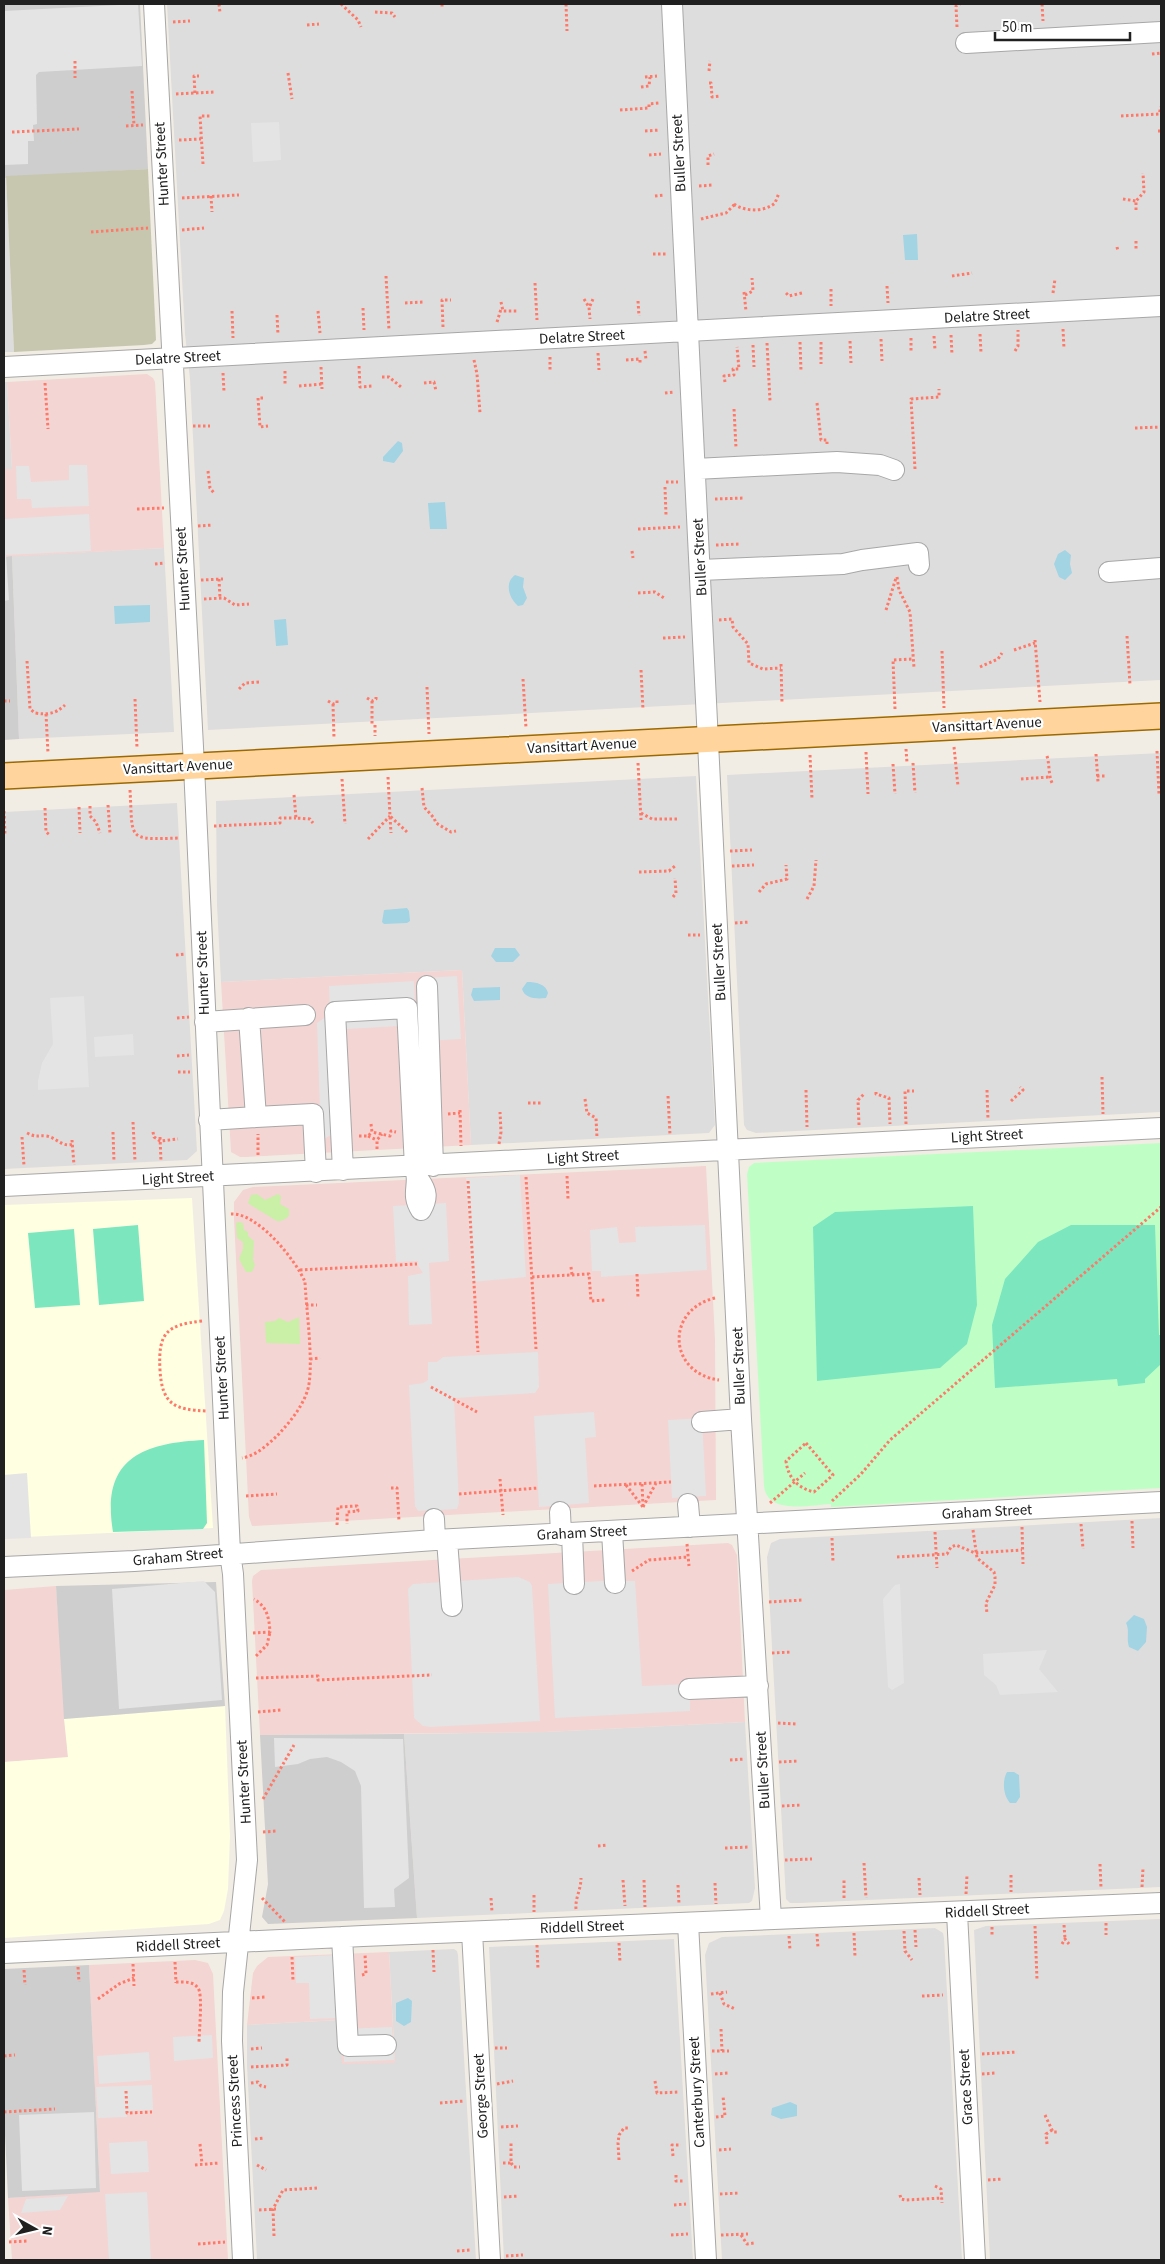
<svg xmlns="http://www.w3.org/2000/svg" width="1165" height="2264" font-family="'Source Sans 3',sans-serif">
  <rect width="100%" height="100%" fill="#f1ede5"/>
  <path fill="#dedddd" d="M167 4H1161V680L208 730 190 379 185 334Z
    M4 176H6L14 352H4Z
    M4 382H7L12 469H4Z
    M164 548 174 732 19 739 12 556Z
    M1161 753V1112L756 1133 747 1130 744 1125 727 775Z
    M696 776 715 1125 709 1133 471 1145 462 970 221 982 217 905 216 801Z
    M177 803 197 1151 187 1160 4 1169V812Z
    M1161 1518V1887L800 1903H790L786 1899 767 1557 771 1543 780 1539Z
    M745 1722 755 1888 752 1901 749 1903 417 1918 404 1734 546 1732Z
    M1161 1919V2260H990L974 1930 986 1926Z
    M935 1928 943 1933 944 1938 962 2260H722L705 1955 709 1943 722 1937Z
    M674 1939 693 2260H504L489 1947Z
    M454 1949 457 1951 458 1955 476 2260H257L247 2065V2025L339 2020 395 2062 389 1952Z"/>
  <path fill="#f3d5d3" d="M147 374 153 378 155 382 164 548 4 557V469H12L7 382Z
    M462 970 471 1145 245 1157H240L231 1152 221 982Z
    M706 1166 715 1339 716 1500 252 1526 249 1517 234 1219V1202L243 1190 253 1187Z
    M728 1543 732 1545 737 1555 745 1722 546 1732 260 1735 252 1581 253 1576 261 1570Z
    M56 1586 68 1758 4 1762V1590Z
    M389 1952 395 2063 342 2064 339 2020 247 2025 253 1973 257 1966 268 1957Z
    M195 1960 208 1963 213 1974 228 2260H12L8 2198 100 2191 89 1965Z"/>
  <path fill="#ffffe1" d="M192 1198 213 1528 4 1538V1205Z
    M225 1706 230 1836 228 1889 224 1911 220 1920 209 1924 4 1938V1762L68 1757 64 1719Z"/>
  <path fill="#cecece" d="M4 4H140L148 169 4 178Z
    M12 556 19 739 4 740V557Z
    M216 1582 225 1706 64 1719 56 1586Z
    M404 1734 417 1918 268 1924 262 1917 268 1884 260 1735Z
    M89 1965 100 2192 8 2198 4 2113V1969Z"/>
  <path fill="#c7c7b0" d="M148 169 156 340 152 344 144 345 14 352 6 176Z"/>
  <path fill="#caf0a7" d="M257 1194 265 1200 278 1194 281 1196 280 1204 289 1209V1216C285 1219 282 1222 277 1221 275 1220 250 1205 248 1203L251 1195Z
    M239 1222 243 1223 244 1230 248 1232V1236L254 1241 253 1260 255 1265 252 1272H246L239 1259 243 1249V1242L237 1238 236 1223Z
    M299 1317 300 1344 266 1343 265 1322 275 1321 279 1318 288 1322Z"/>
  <path fill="#bfffc5" d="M1161 1143V1488L831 1507V1504C810 1505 767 1515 764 1486L747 1174 749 1167 754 1163Z"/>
  <path fill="#7ce7bf" d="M973 1206 977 1305 967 1344 940 1368 817 1381 813 1227 835 1212Z
    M138 1225 144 1301 99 1305 93 1229Z
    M1071 1225H1155L1159 1335H1161L1160 1365 1145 1379V1383L1118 1386 1117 1379 995 1388 992 1325 1005 1279 1038 1242Z
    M74 1229 80 1305 35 1308 28 1233Z
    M204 1440 207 1523 203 1529 113 1532C101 1460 140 1443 204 1440Z"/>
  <path fill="#e4e4e4" d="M138 4 142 66 39 72 36 75 37 124 33 125 34 141H28V164L4 165V11Z
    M279 122 281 160 253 162 251 123Z
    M69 465H87L89 506 32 508 31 499H17L16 466H29L31 482 69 480Z
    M89 514 91 551 6 555 9 600 4 601V519Z
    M457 976 461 1039 427 1041 423 978Z
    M414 981 416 1025 331 1030 337 1131 321 1141 317 1023 330 1014 329 986Z
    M84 996 89 1087 38 1090V1081L42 1063 53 1044 50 998Z
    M133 1034 134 1055 95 1057 94 1037Z
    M520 1175 526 1277 472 1282 466 1178Z
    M446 1203 449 1261 429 1263 432 1324 409 1325 408 1276 423 1273 417 1264 418 1261 396 1262 393 1206Z
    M705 1225 707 1270 601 1277V1271H592L590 1230 617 1227 619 1243 636 1242 635 1227Z
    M538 1352 539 1387 535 1393 454 1398 459 1503 457 1509 418 1511 415 1506 409 1385 423 1383 428 1380V1362H437L443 1357Z
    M594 1412 596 1437 585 1438 589 1503 539 1507 534 1416Z
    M702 1418 706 1496 672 1498 668 1420Z
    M27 1473 31 1538 4 1539V1475Z
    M518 1577 530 1582 532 1586 540 1721 430 1727 423 1726 414 1718 408 1589 413 1584Z
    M204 1581 215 1592 222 1700 119 1709 112 1589Z
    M601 1581H635L642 1686 690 1684V1711L555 1718 548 1584Z
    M900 1584 904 1683 892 1690 888 1687 883 1599 895 1585Z
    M1047 1650 1039 1669 1058 1692 1000 1695 996 1685 984 1675 983 1654Z
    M274 1738 403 1739 409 1878 394 1889 395 1907 364 1908 361 1786 355 1771 341 1762 327 1757 310 1759 298 1764 275 1767Z
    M337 1955 340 2018 310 2019 309 1983H296L295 1957Z
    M392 2027 394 2060 344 2062 343 2029Z
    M212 2035 213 2058 174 2061 173 2037Z
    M149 2052 151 2080 99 2084 97 2056Z
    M152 2085 153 2110 127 2111V2117L98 2118 96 2087Z
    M94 2112 96 2188 22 2191 19 2115Z
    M147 2141 149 2172 111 2174 109 2143Z
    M147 2192 151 2260H109L105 2194Z
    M68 2196 60 2210 21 2213 26 2199Z"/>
  <path fill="#a2d4e3" d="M917 234 918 260H905L903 235Z
    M398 441 402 443 403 451 394 463 383 461V457Z
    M445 502 447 529H430L428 503Z
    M1065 550 1071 555 1070 564 1072 573 1065 580 1059 577 1054 564 1058 554Z
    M515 575 524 578 523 587 527 598 523 605 518 606C509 598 504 583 515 575Z
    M150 605V622L115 624 114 606Z
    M286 619 288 645 276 646 274 620Z
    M407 908 409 911 410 921 407 923 384 924 382 922 384 910Z
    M495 948H515L520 955 513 962H496L491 956Z
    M527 982C536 982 546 984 548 993L546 998C537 999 525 999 522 989Z
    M500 987V1000L474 1001 471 995 473 988Z
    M1134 1615 1144 1619 1147 1627 1146 1642 1138 1651 1129 1647C1126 1638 1130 1631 1126 1623Z
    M1007 1772H1014L1019 1775 1020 1797 1016 1803H1010C1003 1795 1002 1781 1007 1772Z
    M408 1998 412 2001 411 2022 404 2026 396 2021V2003Z
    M790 2102 797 2105V2116L781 2119 771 2115 772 2108Z"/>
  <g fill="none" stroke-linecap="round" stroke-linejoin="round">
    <g stroke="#a7a7a7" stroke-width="22">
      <path id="minor" d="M154 4 194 766 230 1553 233 1574 247 1860 233 1992 232 2041 243 2260
        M672 4 741 1419 771 1919
        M966 43 1161 32
        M4 367 1161 306
        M695 469 837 462 880 465 894 470
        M701 570 843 564 862 560 918 553 919 565
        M1109 572 1161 568
        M427 986 433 1166
        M205 1022 305 1015
        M256 1117 313 1114 316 1172
        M209 1120 256 1117 249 1018
        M343 1170 335 1012 407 1008 415 1167C421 1185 410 1193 421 1210 428 1198 427 1191 419 1180
        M4 1186 1161 1128
        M702 1422 741 1419
        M688 1504 690 1527
        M560 1512 561 1535
        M434 1519 435 1540
        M612 1532 615 1583
        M572 1534 574 1584
        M447 1540 452 1606
        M4 1567 134 1561 435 1540 1161 1502
        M689 1689 758 1686
        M957 1913 975 2260
        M688 1923 706 2260
        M472 1932 490 2260
        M342 1937 348 2046 386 2045
        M4 1953 363 1936 1161 1903"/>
    </g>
    <g stroke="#9c6900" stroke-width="28">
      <path id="major" d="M4 776 1161 716"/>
    </g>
    <path stroke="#ff7969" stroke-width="3" stroke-dasharray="2.5 2.5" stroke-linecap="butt" d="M219 4 220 13
      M341 4 358 20 361 27
      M442 4V7
      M566 4 567 31
      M1042 4 1043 21
      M375 12 392 13 395 17
      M173 22 190 21
      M307 25 319 24
      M957 27 956 6 960 4
      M1152 54 1161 53
      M75 61V78
      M709 71 710 61
      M288 73 292 99
      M645 77 657 76
      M709 83H711L712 97 720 96
      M641 87 649 86 650 77
      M132 91 134 126
      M195 93 194 76H199
      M176 94 215 92
      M620 110 649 108V104L659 103
      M1121 116 1159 114 1161 107
      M126 126 143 125
      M645 131 660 130
      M1158 131H1161
      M12 132 79 129
      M179 140 201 139
      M649 155 661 154
      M203 164 200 116H210
      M708 165V156L714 154
      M699 186 713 185
      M211 196 212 212
      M655 196 664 195
      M182 198 239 195
      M1123 199 1136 201
      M734 204C745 212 765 212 775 203L779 193
      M1136 210V201L1144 192 1143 173
      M701 219 726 213 735 204
      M182 230 204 228
      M91 232 148 228
      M1136 241V251
      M1117 247 1118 251
      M653 254H667
      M386 276 389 330
      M952 276 972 273
      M535 283 537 320
      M887 286 888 303
      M831 289V306
      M744 292 746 311
      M786 293 789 296 802 293
      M1053 293 1055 279
      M745 295 753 291 752 278
      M584 299 589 307 590 319
      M638 301 639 316
      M501 302 503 311H518
      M405 303 424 302
      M590 306 593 299
      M363 308 364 330
      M232 311 233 338
      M318 311 320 333
      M277 315 278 335
      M497 322 501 309
      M443 327 442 300H451
      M1063 329 1064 349
      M980 334 981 353
      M951 335 952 355
      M934 336 935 350
      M911 338V352
      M881 339 882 361
      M850 341 851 363
      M800 342 801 371
      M821 342V364
      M767 343 770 401
      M753 345 754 367
      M645 351 646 360
      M1015 351 1018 346V330
      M598 353 599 370
      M550 357V371
      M474 360 477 374 480 413
      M626 360 640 359V364
      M359 366 360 387 373 386
      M321 367 322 389
      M285 371V385
      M223 373 224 392
      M382 377H389L401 387
      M725 382 724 376 734 375 733 369H739L737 347
      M45 383 48 429
      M424 383 434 382 436 391
      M299 386 322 384
      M665 393 674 392
      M263 398H258L260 427 268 426
      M817 403 821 440H827V444
      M734 409 736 448
      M193 426H210
      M1135 428 1161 427
      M915 469 911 399 939 397V389
      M208 471 210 488 214 493
      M666 482H678
      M665 487 666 515
      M715 499 744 498
      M137 509 164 508
      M198 526 213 525
      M638 529 680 527
      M716 545 740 544
      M632 551 633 558
      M155 564 165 563
      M897 577 899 590 910 612 914 668
      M219 579 220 598
      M201 580 223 579
      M638 593 655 592 664 598
      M204 599 224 598 235 605 249 604
      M886 610 896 578
      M719 620 732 619 733 627 748 644 749 663 763 669 781 668
      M1127 636 1130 685
      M663 638 685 637
      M1035 640 1040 702
      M1014 650 1035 643
      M942 651 944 708
      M27 661 30 709 35 713C48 715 55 714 65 705
      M781 664 782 703
      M980 667 998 659 1002 653
      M641 670 643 710
      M523 679 526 728
      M427 687 429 734
      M239 689 245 683 259 682
      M367 698 372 701 376 699V697
      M135 699 137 748
      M4 701H10
      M328 701 333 704 337 703V700
      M372 701V724
      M333 704 334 738
      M895 709 893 660 913 659
      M46 714 48 753
      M375 725V736
      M954 747 958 786
      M906 749 907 763
      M1157 751 1159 794
      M866 752 868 794
      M1096 754 1098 782
      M810 755 812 799
      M1047 756C1050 766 1048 776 1053 785
      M638 763 641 820
      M913 763 915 793
      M893 764 895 794
      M1097 776H1107
      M388 777 390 816 407 832
      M342 779 345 824
      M1021 779 1049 777
      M422 788 424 807 434 818 436 823 451 832 456 831
      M130 790C133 840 126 840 179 838
      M294 795 296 818 310 819 313 823
      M108 805 110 833
      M90 806V816L96 822 100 833
      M79 807 80 833
      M45 808 46 832 50 835
      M4 811 5 835
      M641 813 652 819H677
      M390 817 391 833
      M214 826 280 823V818H296
      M368 839 390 816
      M730 851 752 850
      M732 866 754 865
      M639 872 669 871 675 866
      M759 892 766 884 787 879 786 865
      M673 897 676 893 675 878
      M807 899 814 886 816 860
      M735 923 750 922
      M688 935H700
      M176 955 185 954
      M177 1018 189 1017
      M177 1056 189 1055
      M178 1072H190
      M1102 1077 1103 1114
      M806 1090 807 1127
      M987 1090 988 1120
      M876 1092V1094L889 1098 890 1124
      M668 1096 670 1135
      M585 1099 587 1113 596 1118 597 1138
      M1011 1101 1023 1090 1020 1087
      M528 1103H542
      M460 1110 461 1146
      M448 1114 460 1113
      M133 1122 135 1161
      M371 1124 372 1132 390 1136 391 1131 396 1132
      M906 1124 905 1091H914
      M859 1125 858 1100 865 1093
      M113 1132 114 1162
      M153 1132 154 1137 160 1141 178 1139
      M27 1133C37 1138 37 1135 46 1136 56 1137 62 1148 73 1144
      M359 1136H368L372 1132
      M368 1136 377 1140
      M22 1137 24 1166
      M160 1137 161 1162
      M72 1140 74 1165
      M499 1144 501 1132 500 1112
      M377 1149V1140L382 1134
      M258 1155V1134
      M567 1176 568 1199
      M526 1177 536 1349
      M468 1181 478 1352
      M231 1214C257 1212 296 1260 305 1282 306 1308 315 1370 307 1392 301 1409 289 1423 277 1436 267 1445 256 1456 242 1458
      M571 1267 572 1275
      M300 1270 417 1264
      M637 1274 638 1298
      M532 1277 589 1274 591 1301 605 1300
      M715 1298C665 1310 668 1373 719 1380
      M306 1305H317
      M202 1321C166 1325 158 1333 160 1370 162 1404 174 1410 207 1411
      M310 1359 320 1358
      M431 1387 477 1412
      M806 1443 833 1475 814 1492C798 1488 788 1478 786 1461Z
      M500 1479 503 1515
      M642 1484 643 1506
      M626 1485 643 1507
      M594 1486 671 1482
      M391 1488H397L399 1521
      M459 1494 538 1488
      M246 1496 277 1494
      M832 1501 861 1474 890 1440 1161 1207
      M770 1503 805 1473
      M643 1507 656 1483
      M1132 1521 1133 1548
      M1081 1524 1083 1549
      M337 1525 338 1507 357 1506 358 1511 347 1512V1524
      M1022 1527 1023 1564
      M973 1530 977 1558 994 1572 995 1577V1585L986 1603 987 1614
      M935 1532 937 1568
      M832 1538 833 1562
      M687 1544 689 1566
      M897 1557 947 1554 951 1547 956 1545 975 1553 1022 1550
      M632 1571 649 1560 688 1557
      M769 1602 803 1600
      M253 1633 270 1632C269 1617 267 1607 254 1599
      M772 1653 792 1652
      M256 1656 267 1645 270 1632
      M256 1678 318 1676V1680L432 1675
      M258 1712 281 1710
      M778 1723 797 1724
      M730 1760 745 1759
      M779 1762 799 1761
      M263 1799 294 1745
      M782 1806 802 1805
      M263 1832 277 1831
      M598 1846 607 1845
      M725 1848 750 1847
      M785 1860 812 1859
      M864 1863 866 1898
      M1100 1864 1101 1888
      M1011 1875V1892
      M919 1878 920 1895
      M623 1880 625 1906
      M644 1880 645 1907
      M715 1883 716 1904
      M678 1885 679 1904
      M1142 1887 1143 1868
      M966 1894 967 1875
      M534 1895V1912
      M262 1898 285 1922
      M491 1898 492 1912
      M844 1898V1879
      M576 1909C575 1898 581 1890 581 1878
      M1106 1923V1935
      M1064 1925 1065 1939
      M1035 1926 1037 1980
      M992 1927V1936
      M915 1930 916 1947
      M904 1931 905 1951 912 1960
      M854 1933 855 1957
      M817 1934 818 1948
      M789 1936 790 1950
      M619 1943 620 1963
      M1062 1944 1065 1939 1069 1944
      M537 1945 538 1970
      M433 1950 434 1972
      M292 1957 293 1981
      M175 1962 176 1983
      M133 1964 134 1986
      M78 1967 79 1982
      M24 1970 25 1985
      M362 1975 366 1974 365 1954
      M176 1982C184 1982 193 1981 198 1988 203 1994 199 2032 199 2043
      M720 1993 724 2004 735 2009
      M711 1994 727 1992
      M922 1996 943 1995
      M252 1998 266 1997
      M98 1999 119 1984 134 1978
      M721 2029 722 2051
      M495 2048H507
      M251 2049 262 2048
      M712 2051H729
      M982 2054 1017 2052
      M4 2056 15 2055
      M251 2067 287 2065V2056
      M715 2074 729 2073
      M982 2074 996 2073
      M655 2081 657 2093 678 2092
      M251 2083 258 2082 261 2086 266 2087
      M497 2084 513 2081
      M126 2091 127 2113 152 2112
      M440 2103 464 2101
      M4 2112 55 2109
      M1045 2115 1053 2132H1059
      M716 2117 725 2116 723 2096
      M501 2127 518 2126
      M255 2139 264 2138
      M200 2144 202 2164
      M1047 2144 1046 2134 1052 2130
      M719 2150 731 2149
      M673 2156 672 2145H681
      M619 2160 618 2143 619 2135 624 2128H629
      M503 2163H511V2143
      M511 2163 514 2167H520
      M195 2165 219 2163
      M257 2165 266 2170
      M676 2175V2181H685
      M988 2180 1003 2179
      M935 2186 941 2189 942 2203
      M720 2194 740 2193
      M900 2195 901 2199 906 2200 942 2198
      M504 2197 519 2196
      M674 2205 686 2204
      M259 2210 276 2209
      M671 2235 688 2234
      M721 2235 748 2234
      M741 2235 747 2244 754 2243
      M274 2236 273 2209 283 2190 317 2188
      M9 2242 27 2241
      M198 2244 225 2242
      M457 2251 471 2250
      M506 2256 523 2255"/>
    <use href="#minor" stroke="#fff" stroke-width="20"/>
    <use href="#major" stroke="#ffd59d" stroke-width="25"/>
  </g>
  <g text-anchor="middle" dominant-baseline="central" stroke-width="4.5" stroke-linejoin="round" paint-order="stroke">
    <g font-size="15" fill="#202020" stroke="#fff">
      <text transform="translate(679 153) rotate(-93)">Buller Street</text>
      <text transform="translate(162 164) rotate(-93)">Hunter Street</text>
      <text transform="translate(987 316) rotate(-3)">Delatre Street</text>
      <text transform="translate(582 337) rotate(-3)">Delatre Street</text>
      <text transform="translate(178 358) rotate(-3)">Delatre Street</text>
      <text transform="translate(700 557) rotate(-93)">Buller Street</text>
      <text transform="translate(183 569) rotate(-93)">Hunter Street</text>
      <text transform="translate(987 725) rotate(-3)">Vansittart Avenue</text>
      <text transform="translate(582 746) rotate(-3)">Vansittart Avenue</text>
      <text transform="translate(178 767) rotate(-3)">Vansittart Avenue</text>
      <text transform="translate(719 962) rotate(-93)">Buller Street</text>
      <text transform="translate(203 973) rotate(-92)">Hunter Street</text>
      <text transform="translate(987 1136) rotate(-3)">Light Street</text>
      <text transform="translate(583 1157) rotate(-3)">Light Street</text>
      <text transform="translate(178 1178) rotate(-3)">Light Street</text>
      <text transform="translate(739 1366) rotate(-92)">Buller Street</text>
      <text transform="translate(222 1378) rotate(-93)">Hunter Street</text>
      <text transform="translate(987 1512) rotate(-3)">Graham Street</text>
      <text transform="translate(582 1533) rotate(-3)">Graham Street</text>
      <text transform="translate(178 1557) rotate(-5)">Graham Street</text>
      <text transform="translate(763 1770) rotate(-93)">Buller Street</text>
      <text transform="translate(244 1782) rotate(-93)">Hunter Street</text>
      <text transform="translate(987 1911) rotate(-3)">Riddell Street</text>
      <text transform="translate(582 1927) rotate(-2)">Riddell Street</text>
      <text transform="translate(178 1945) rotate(-3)">Riddell Street</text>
      <text transform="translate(966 2087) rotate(-93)">Grace Street</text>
      <text transform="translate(697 2092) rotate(-93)">Canterbury Street</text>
      <text transform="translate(481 2096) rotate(-93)">George Street</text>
      <text transform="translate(235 2101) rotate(-93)">Princess Street</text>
    </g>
  </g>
  <rect width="1165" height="2264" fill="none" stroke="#202020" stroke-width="10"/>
  <g transform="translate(35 2229) rotate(98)" stroke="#ffffff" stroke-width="4" paint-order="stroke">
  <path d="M0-4L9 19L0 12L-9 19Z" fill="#202020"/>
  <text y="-8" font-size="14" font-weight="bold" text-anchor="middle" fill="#202020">N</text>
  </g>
  <path d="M995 32v8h135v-8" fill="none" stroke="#202020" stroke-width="2.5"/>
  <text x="1002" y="32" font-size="15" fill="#202020" stroke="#ffffff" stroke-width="4" paint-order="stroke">50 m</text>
</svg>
